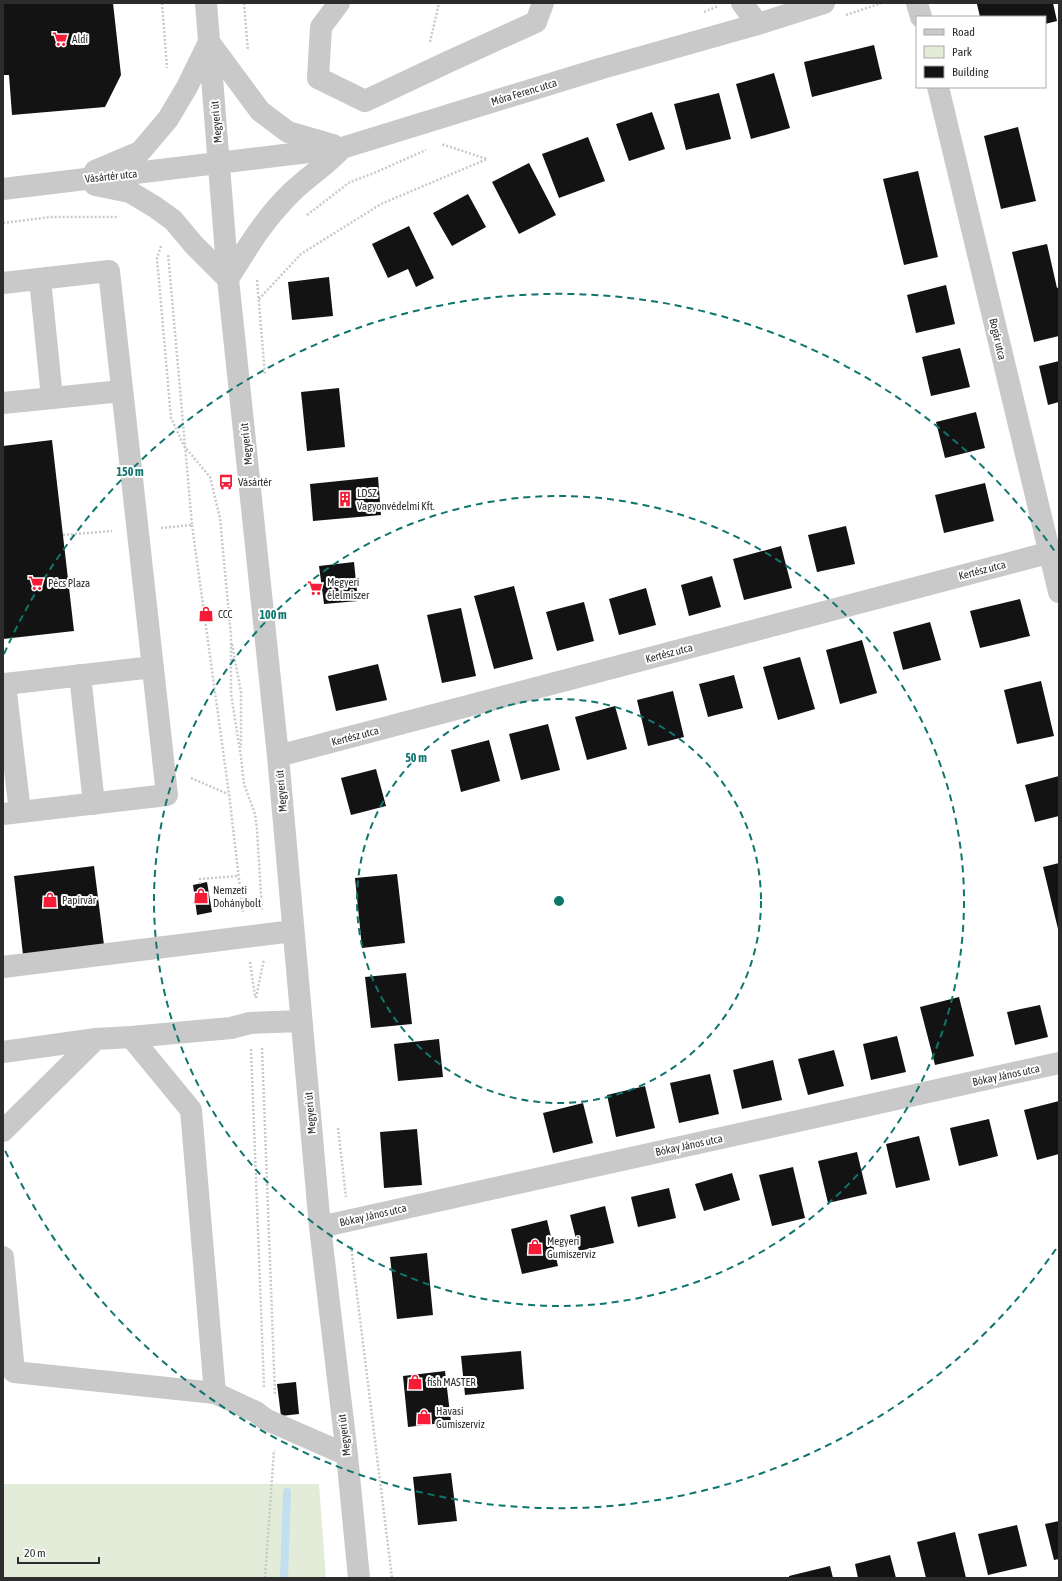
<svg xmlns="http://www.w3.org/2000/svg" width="1062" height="1581" font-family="'Asap Condensed',sans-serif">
  <rect width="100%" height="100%" fill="#fff"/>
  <path fill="#e3ecd8" d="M3 1484H319L326 1578H3Z"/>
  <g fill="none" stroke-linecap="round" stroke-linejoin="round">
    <path stroke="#c1dfee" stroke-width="8" d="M284 1578 287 1492"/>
  </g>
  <path fill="#131313" d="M3 3H113L121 75 105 107 12 115 9 75H3Z
    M982 3H1053L1057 21 1045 24V17H980L977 4Z
    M874 45 882 79 812 97 804 62Z
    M774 73 790 128 751 139 736 84Z
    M719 93 731 139 686 150 674 104Z
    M652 112 665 149 629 161 616 124Z
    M1018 127 1036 201 1001 209 984 136Z
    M588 137 605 181 559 198 542 154Z
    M529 163 556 215 519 234 492 182Z
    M918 171 938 257 904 265 883 179Z
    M468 194 486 227 452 246 433 213Z
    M409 226 434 278 416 287 408 269 388 278 372 244Z
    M1047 244 1057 288 1059 287V336L1034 342 1012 252Z
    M329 277 333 316 292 320 288 282Z
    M946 285 955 324 916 333 907 295Z
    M960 348 970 387 931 396 922 357Z
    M1059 361V402L1048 405 1039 366Z
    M339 388 345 447 307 451 301 392Z
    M976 412 985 448 945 458 936 422Z
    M52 440 74 631 3 639V446Z
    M378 477 381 515 313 521 310 484Z
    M985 483 994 521 944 533 935 495Z
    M846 526 855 564 817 572 808 535Z
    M781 546 792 588 744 600 733 559Z
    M354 562 358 601 324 604 319 566Z
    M712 576 721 607 689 616 681 585Z
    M514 586 533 659 494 669 474 596Z
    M646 588 656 625 619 635 609 599Z
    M1020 599 1030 636 980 648 970 611Z
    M584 602 594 641 557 651 546 612Z
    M461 608 476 676 442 683 427 615Z
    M930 622 941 660 903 670 893 632Z
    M862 640 877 693 840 704 826 650Z
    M800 657 815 709 778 720 763 667Z
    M378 664 387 700 336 711 328 676Z
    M734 675 743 708 708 717 699 684Z
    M1041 681 1054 736 1017 744 1004 690Z
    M673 691 684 737 648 746 637 700Z
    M615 706 627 749 587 760 575 717Z
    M548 724 560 770 521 780 509 734Z
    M489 740 500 781 461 792 451 750Z
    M376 769 386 806 351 815 341 778Z
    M1059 776V816L1035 822 1025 785Z
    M1059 863V929H1058L1043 867Z
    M94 866 104 945 23 955 14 876Z
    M397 874 405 943 362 948 355 878Z
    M207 882 212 912 197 915 193 885Z
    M406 973 412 1024 371 1028 365 977Z
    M959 997 974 1056 935 1065 920 1007Z
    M1040 1005 1048 1037 1015 1045 1007 1012Z
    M897 1036 906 1072 871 1080 863 1044Z
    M439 1039 443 1077 398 1081 394 1044Z
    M834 1050 844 1086 808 1095 798 1059Z
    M773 1060 782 1100 742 1109 733 1070Z
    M710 1074 719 1114 679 1123 670 1083Z
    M645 1086 655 1128 616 1137 607 1095Z
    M1059 1101V1154L1037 1160 1024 1110Z
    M583 1103 593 1143 553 1153 543 1113Z
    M989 1119 998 1156 959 1166 950 1128Z
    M417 1129 422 1185 384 1188 380 1132Z
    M919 1136 930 1180 896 1188 886 1144Z
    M857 1152 867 1194 828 1203 818 1161Z
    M793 1167 805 1218 772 1226 759 1175Z
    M732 1173 740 1200 704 1211 695 1184Z
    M669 1188 676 1218 638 1227 631 1197Z
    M605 1206 614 1243 579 1251 570 1215Z
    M547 1220 558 1266 522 1274 511 1229Z
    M427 1253 433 1315 397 1319 390 1257Z
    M521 1351 524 1389 465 1395 461 1356Z
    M445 1371 451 1422 408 1427 403 1376Z
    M296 1382 299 1414 281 1416 277 1384Z
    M451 1473 457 1521 418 1525 413 1477Z
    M1059 1521V1559L1054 1560 1045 1524Z
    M1017 1525 1027 1566 988 1575 978 1534Z
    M955 1532 966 1578H926L917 1542Z
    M890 1555 896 1578H858L855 1564Z
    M830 1566 833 1578H789V1576Z"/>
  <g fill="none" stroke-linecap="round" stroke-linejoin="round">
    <path stroke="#c9c9c9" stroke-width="2.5" stroke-dasharray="2 2" stroke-linecap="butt" d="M162 3 167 68
      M244 3 248 51
      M704 12 718 6
      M846 15 882 3
      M430 42 439 3
      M307 215 350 182 374 173 426 150
      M3 223 51 217H118
      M161 246 157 258 171 418 184 446 210 477 220 518 231 636V694L241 757 244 784 255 814 257 829 262 911
      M257 280 265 375
      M259 299 301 254 381 204 487 159 441 144
      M192 525 229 794 243 913
      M161 528 192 525 168 253
      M63 535 112 531
      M232 644 241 692V748
      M191 778 228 794
      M200 884V879L238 876
      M250 962 255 996
      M256 998 264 959
      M262 1048 275 1395
      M251 1049 264 1387
      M338 1128 346 1197
      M351 1246 392 1578
      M265 1578 274 1450"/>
    <path stroke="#c9c9c9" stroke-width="22" d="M206 3 228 279 278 756 320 1227 347 1455 359 1578
      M339 3 321 27 318 78 365 101 450 61 536 22 543 3
      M742 3 758 24
      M917 3 921 17
      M938 87 1059 592
      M95 171 140 152 168 119 187 87 209 42 260 111 288 132 333 145
      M95 185 130 192 155 207 173 220 194 245 228 279
      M3 189 342 148 599 69 758 24 824 3
      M40 279 52 398
      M228 279C247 248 265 218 291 193 307 177 327 165 342 148
      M3 283 109 271 167 795 3 814
      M3 403 122 391
      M80 675 94 804
      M278 756 1059 550
      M20 812 5 684 153 667
      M3 967 293 931
      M131 1037 231 1028 250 1023 301 1021
      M3 1052 96 1039
      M3 1131 96 1039 131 1037 191 1110 215 1393
      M320 1227 1059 1063
      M3 1257 14 1372 215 1393 256 1412 265 1419 347 1455"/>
  </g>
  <g fill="none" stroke="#0f766e" stroke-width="2" stroke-dasharray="7 5">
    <circle cx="559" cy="901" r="202"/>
    <circle cx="559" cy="901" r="405"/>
    <path d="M1056 1249A607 607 0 0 1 4 1148M4 654A607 607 0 0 1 1056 553"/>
  </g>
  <defs>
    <g id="supermarket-bare" transform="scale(1.2)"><path d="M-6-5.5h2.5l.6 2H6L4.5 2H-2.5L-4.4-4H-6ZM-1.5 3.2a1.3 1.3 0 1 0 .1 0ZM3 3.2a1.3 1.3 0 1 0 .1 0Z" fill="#f61b36" stroke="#fff" stroke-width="2.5" paint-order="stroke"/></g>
    <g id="bus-bare" transform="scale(1.2)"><path d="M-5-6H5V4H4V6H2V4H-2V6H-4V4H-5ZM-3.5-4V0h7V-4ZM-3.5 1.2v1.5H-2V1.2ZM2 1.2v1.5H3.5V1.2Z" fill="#f61b36" stroke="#fff" stroke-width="2.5" paint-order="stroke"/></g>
    <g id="building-bare" transform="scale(1.2)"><path d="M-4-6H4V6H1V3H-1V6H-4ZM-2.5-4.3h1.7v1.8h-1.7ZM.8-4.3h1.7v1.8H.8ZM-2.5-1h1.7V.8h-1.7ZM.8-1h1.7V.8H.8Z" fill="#f61b36" stroke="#fff" stroke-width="2.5" paint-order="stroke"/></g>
    <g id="shop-bare" transform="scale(1.2)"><path d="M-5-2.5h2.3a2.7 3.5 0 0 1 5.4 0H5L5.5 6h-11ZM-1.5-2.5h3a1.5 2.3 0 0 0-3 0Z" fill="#f61b36" stroke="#fff" stroke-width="2.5" paint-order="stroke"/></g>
  </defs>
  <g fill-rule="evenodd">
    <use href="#supermarket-bare" x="60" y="39"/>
    <use href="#bus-bare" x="226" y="482"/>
    <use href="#building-bare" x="345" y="499"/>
    <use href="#supermarket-bare" x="36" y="583"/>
    <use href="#supermarket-bare" x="315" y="588"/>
    <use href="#shop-bare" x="206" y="614"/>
    <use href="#shop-bare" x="201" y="896"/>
    <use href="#shop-bare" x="50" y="900"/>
    <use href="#shop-bare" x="535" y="1247"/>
    <use href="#shop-bare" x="415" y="1382"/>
    <use href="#shop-bare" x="424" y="1417"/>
  </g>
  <g text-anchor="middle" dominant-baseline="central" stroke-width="4" stroke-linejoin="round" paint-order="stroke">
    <g font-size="11" fill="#2c2c2c" stroke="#fff" text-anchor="start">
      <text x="72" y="39">Aldi</text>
      <text x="238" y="482">Vásártér</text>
      <text x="357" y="493">LDSZ<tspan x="357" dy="13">Vagyonvédelmi Kft.</tspan></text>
      <text x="327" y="582">Megyeri<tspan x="327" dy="13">élelmiszer</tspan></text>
      <text x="48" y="583">Pécs Plaza</text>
      <text x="218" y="614">CCC</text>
      <text x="213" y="890">Nemzeti<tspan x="213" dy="13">Dohánybolt</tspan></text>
      <text x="62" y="900">Papírvár</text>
      <text x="547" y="1241">Megyeri<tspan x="547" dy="13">Gumiszerviz</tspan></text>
      <text x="427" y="1382">fish MASTER</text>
      <text x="436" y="1411">Havasi<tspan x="436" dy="13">Gumiszerviz</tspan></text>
    </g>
    <g font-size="11" fill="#2c2c2c" stroke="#fff">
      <text transform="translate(524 92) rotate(-17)">Móra Ferenc utca</text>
      <text transform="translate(216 122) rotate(-95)">Megyeri út</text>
      <text transform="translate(111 176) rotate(-6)">Vásártér utca</text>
      <text transform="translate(998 339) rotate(77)">Bogár utca</text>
      <text transform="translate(246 444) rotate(-96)">Megyeri út</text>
      <text transform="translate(982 570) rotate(-15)">Kertész utca</text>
      <text transform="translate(669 653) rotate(-15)">Kertész utca</text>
      <text transform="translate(355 736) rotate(-15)">Kertész utca</text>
      <text transform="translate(281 791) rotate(-95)">Megyeri út</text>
      <text transform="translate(1006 1075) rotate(-12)">Bókay János utca</text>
      <text transform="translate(310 1113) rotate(-95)">Megyeri út</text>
      <text transform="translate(689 1145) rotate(-12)">Bókay János utca</text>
      <text transform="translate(373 1215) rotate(-13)">Bókay János utca</text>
      <text transform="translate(344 1435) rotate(-97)">Megyeri út</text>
    </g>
  </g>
  <circle cx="559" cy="901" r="6" fill="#0f766e" stroke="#fff" stroke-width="2"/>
  <g font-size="12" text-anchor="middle" font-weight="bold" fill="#0f766e" stroke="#fff" stroke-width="4" stroke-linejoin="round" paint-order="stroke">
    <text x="130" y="476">150 m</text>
    <text x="273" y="619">100 m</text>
    <text x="416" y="762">50 m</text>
  </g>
  <rect width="1062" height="1581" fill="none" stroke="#2c2c2c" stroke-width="8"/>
  <rect x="916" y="16" width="130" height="72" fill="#ffffff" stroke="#ababab"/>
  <rect x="924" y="29" width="20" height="6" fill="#c9c9c9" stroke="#ababab"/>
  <text x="952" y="36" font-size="12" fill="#2c2c2c">Road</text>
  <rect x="924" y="46" width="20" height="12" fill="#e3ecd8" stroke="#ababab"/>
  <text x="952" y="56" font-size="12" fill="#2c2c2c">Park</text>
  <rect x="924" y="66" width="20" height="12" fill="#131313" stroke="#ababab"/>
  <text x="952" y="76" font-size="12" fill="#2c2c2c">Building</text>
  <path d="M18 1557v6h81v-6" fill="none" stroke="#2c2c2c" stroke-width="2"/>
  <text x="24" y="1557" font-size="12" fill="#2c2c2c" stroke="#ffffff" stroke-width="3" paint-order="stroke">20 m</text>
</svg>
